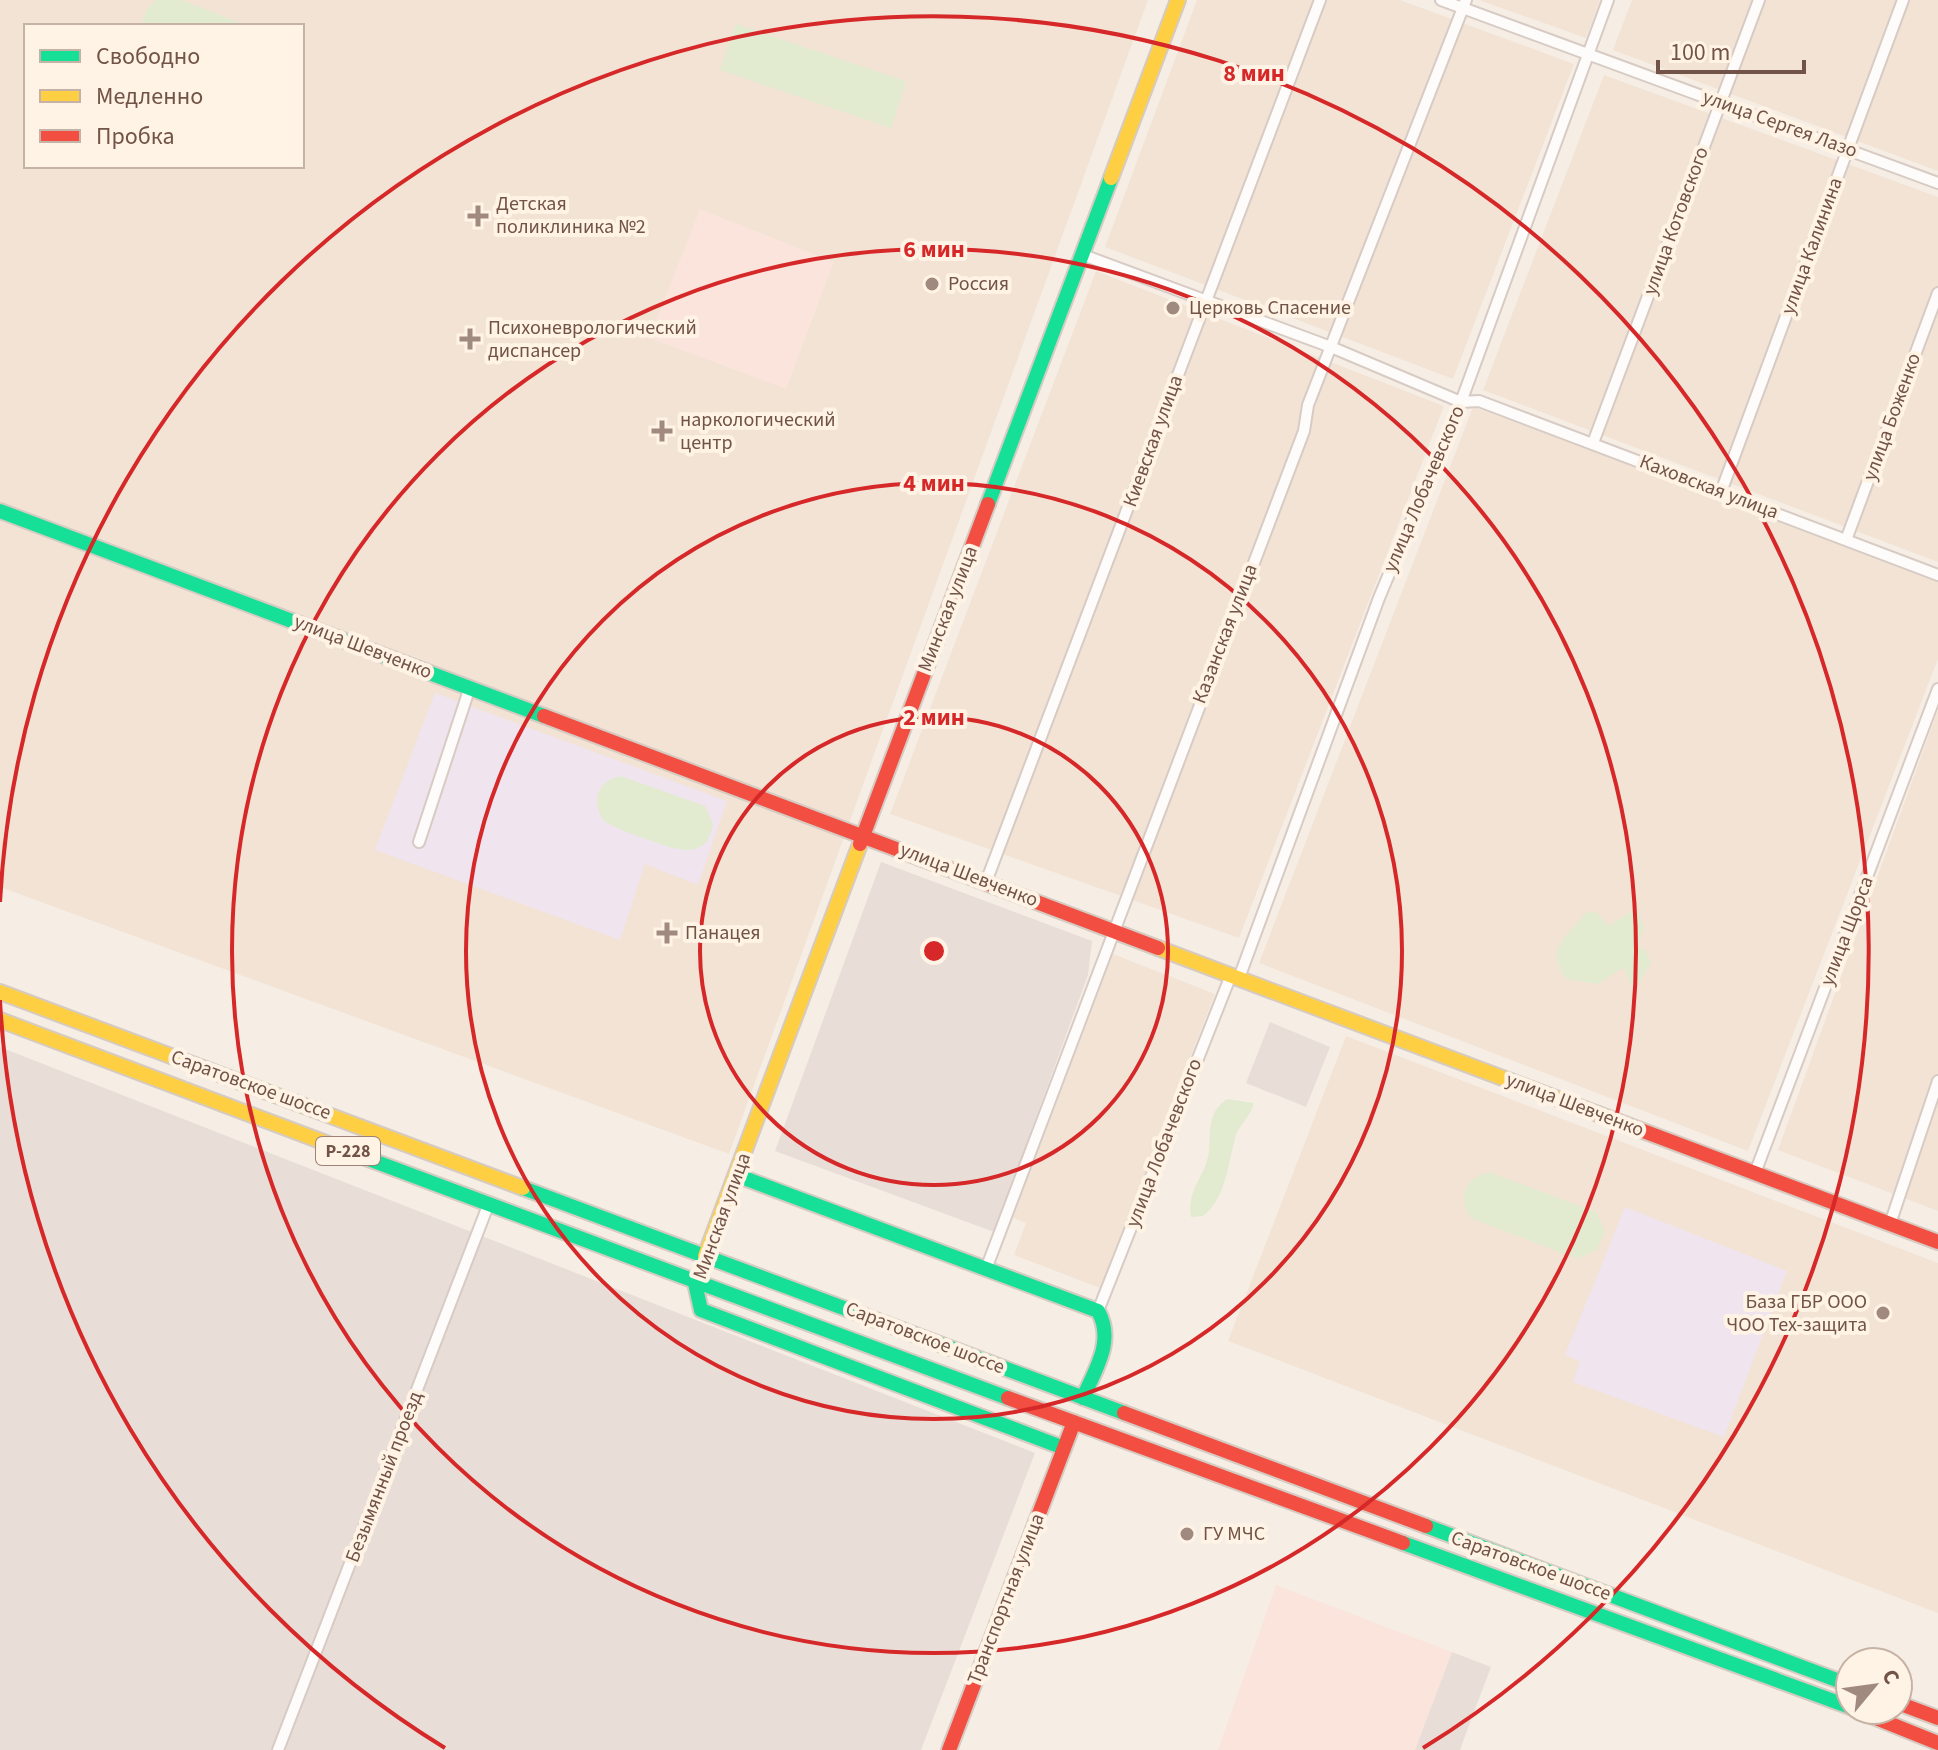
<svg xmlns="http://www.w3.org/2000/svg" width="1938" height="1750" font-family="'Source Sans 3',sans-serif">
  <rect width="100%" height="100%" fill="#f6eee5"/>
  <path fill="#f2e3d5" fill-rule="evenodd" d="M0 0H1148L729 1154 0 887ZM26 26H302V166H26Z
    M1197 0H1400L1574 64 1453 379 1105 247Z
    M1479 0H1600L1586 38Z
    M1632 0H1938V171L1613 50Z
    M1604 75 1938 197V562L1483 390Z
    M1096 271 1444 406 1239 938 890 814Z
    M1473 407 1728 499 1938 580V659L1748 1151 1259 963Z
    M1938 710V1211L1778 1150Z
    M1113 954 1215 994 1100 1288 1014 1255 1026 1223 1013 1218Z
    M1346 1036 1938 1263V1613L1228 1341Z"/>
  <path fill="#fae4db" d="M700 209 834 262 786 389 649 338Z
    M1276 1585 1452 1652 1415 1750H1218Z"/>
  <path fill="#e8ded7" d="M881 862 1092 941 1088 975 994 1232 775 1151Z
    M1270 1022 1330 1047 1306 1107 1246 1083Z
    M0 1047 1035 1453 921 1750H0Z
    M1452 1652 1491 1667 1471 1720 1460 1750H1415Z"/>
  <path fill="#f0e4ef" d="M435 693 727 801 698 885 645 864 620 940 375 850Z
    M1625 1207 1787 1271 1724 1437 1573 1382 1580 1361 1565 1355Z"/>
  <path fill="#e2ebd0" d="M157 0H182L248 26H141L147 9Z
    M736 24 906 81 891 128 720 70Z
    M621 776 705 806 713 824C707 864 672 848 646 839 632 834 617 829 604 821 590 801 597 781 621 776Z
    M1633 911 1640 915 1644 928 1637 947 1645 950 1651 963 1639 983 1631 986 1624 967 1598 984 1566 979C1545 947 1565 940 1585 913L1596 912 1608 926Z
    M1227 1099 1254 1103C1251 1116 1240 1124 1236 1135 1228 1161 1227 1198 1203 1216L1191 1217C1186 1189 1207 1175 1209 1150 1211 1130 1207 1113 1227 1099Z
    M1489 1172 1596 1212 1605 1231 1597 1250 1579 1258 1569 1256 1471 1218C1457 1198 1464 1178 1489 1172Z"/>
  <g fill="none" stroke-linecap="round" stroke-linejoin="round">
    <g stroke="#d7cbc4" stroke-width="14">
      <path id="street" d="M1441 0 1938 183
        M1083 255 1331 347 1461 402 1479 401 1938 575
        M1593 443 1759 0
        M1721 492 1903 0
        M1846 540 1938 293
        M419 842 470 687
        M986 882 1320 0
        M1239 978 1379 598 1461 402 1608 0
        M1755 1173 1938 689
        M1890 1224 1938 1081
        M986 1269 1304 431 1308 405 1466 0
        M1098 1311 1231 975
        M278 1750 489 1203"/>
    </g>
    <g stroke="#d6cbc2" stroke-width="18">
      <path id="fast" d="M988 504 1111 178
        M0 511 544 716
        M363 1157 1008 1398
        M736 1175 1098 1311C1115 1341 1095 1370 1083 1398
        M523 1188 1124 1413
        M695 1283 701 1310 1064 1448
        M1426 1526 1850 1685
        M1403 1543 1850 1707"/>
    </g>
    <g stroke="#d6cbc2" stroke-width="18">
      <path id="slow" d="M1111 178 1178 0
        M1158 948 1598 1114
        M0 992 523 1188
        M0 1020 363 1157
        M705 1256 860 844"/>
    </g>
    <g stroke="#d6cbc2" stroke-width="18">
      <path id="jam" d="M544 716 1158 948
        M860 844 988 504
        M1598 1114 1938 1242
        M1008 1398 1403 1543
        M1124 1413 1426 1526
        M1898 1703 1938 1718
        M1856 1710 1938 1743
        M949 1750 1074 1422"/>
    </g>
    <use href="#street" stroke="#fefcfb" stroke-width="10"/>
    <use href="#fast" stroke="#16e098" stroke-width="14"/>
    <use href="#slow" stroke="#ffcf43" stroke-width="14"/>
    <use href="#jam" stroke="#f24e42" stroke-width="14"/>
  </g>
  <g fill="none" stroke="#d62828" stroke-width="4">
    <circle cx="934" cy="951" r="234"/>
    <circle cx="934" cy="951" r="468"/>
    <circle cx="934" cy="951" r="702"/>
    <path d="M445 1748A935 935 0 0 1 0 1000M0 902A935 935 0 1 1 1423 1748"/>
  </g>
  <g fill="#a0897e" stroke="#fff3e5" stroke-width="3">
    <path d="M474 204h8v8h8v8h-8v8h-8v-8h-8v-8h8z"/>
    <circle cx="932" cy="284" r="8"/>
    <circle cx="1173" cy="308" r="8"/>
    <path d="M466 327h8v8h8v8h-8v8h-8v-8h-8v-8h8z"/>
    <path d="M658 419h8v8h8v8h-8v8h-8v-8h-8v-8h8z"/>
    <path d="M663 921h8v8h8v8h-8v8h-8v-8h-8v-8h8z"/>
    <circle cx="1883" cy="1313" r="8"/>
    <circle cx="1187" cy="1534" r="8"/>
  </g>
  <g text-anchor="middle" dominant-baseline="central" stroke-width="8" stroke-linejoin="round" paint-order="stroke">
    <rect fill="#fff3e5" stroke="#9c8376" stroke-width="2" x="316" y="1137" width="64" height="28" rx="6"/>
    <g font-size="18" font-weight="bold" fill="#725347">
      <text x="348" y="1151">Р-228</text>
    </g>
    <g font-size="20" fill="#725347" stroke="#fff3e5">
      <text transform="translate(1780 124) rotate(20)">улица Сергея Лазо</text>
      <text transform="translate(1676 221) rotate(-70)">улица Котовского</text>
      <text transform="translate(1812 246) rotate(-70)">улица Калинина</text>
      <text transform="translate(1892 417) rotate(-70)">улица Боженко</text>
      <text transform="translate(1153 441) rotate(-70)">Киевская улица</text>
      <text transform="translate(1709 487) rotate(21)">Каховская улица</text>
      <text transform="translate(1424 489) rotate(-67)">улица Лобачевского</text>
      <text transform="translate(948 609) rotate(-69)">Минская улица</text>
      <text transform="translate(1225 634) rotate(-69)">Казанская улица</text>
      <text transform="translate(363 647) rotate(21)">улица Шевченко</text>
      <text transform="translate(969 875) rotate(21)">улица Шевченко</text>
      <text transform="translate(1847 931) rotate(-69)">улица Щорса</text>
      <text transform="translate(251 1085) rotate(20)">Саратовское шоссе</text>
      <text transform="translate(1575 1105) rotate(21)">улица Шевченко</text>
      <text transform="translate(1164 1143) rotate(-69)">улица Лобачевского</text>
      <text transform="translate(722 1216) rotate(-70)">Минская улица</text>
      <text transform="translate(925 1338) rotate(21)">Саратовское шоссе</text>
      <text transform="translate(384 1477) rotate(-69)">Безымянный проезд</text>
      <text transform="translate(1531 1566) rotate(20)">Саратовское шоссе</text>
      <text transform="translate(1006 1599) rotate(-69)">Транспортная улица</text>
    </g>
    <g font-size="20" fill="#725347" stroke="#fff3e5" text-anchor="start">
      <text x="496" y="204">Детская<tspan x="496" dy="23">поликлиника №2</tspan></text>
      <text x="948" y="284">Россия</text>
      <text x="1189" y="308">Церковь Спасение</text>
      <text x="488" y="328">Психоневрологический<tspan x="488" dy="23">диспансер</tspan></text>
      <text x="680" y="420">наркологический<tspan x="680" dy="23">центр</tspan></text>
      <text x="685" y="933">Панацея</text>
      <text x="1867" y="1302" text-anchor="end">База ГБР ООО<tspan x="1867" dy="23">ЧОО Тех-защита</tspan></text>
      <text x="1203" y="1534">ГУ МЧС</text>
    </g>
  </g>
  <circle cx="934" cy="951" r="12" fill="#d62828" stroke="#fff3e5" stroke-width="4"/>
  <g font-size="24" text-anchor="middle" font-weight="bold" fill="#d62828" stroke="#fff3e5" stroke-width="8" stroke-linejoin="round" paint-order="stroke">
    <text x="1254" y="81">8 мин</text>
    <text x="934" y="257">6 мин</text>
    <text x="934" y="491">4 мин</text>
    <text x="934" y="725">2 мин</text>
  </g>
  <rect x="24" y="24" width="280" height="144" fill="#fff3e5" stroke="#c7b3a6" stroke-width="2"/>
  <rect x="40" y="50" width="40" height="12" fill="#16e098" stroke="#c7b3a6" stroke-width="2"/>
  <text x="96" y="64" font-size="24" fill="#725347">Свободно</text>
  <rect x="40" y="90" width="40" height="12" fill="#ffcf43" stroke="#c7b3a6" stroke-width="2"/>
  <text x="96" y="104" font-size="24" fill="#725347">Медленно</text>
  <rect x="40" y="130" width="40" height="12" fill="#f24e42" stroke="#c7b3a6" stroke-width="2"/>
  <text x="96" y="144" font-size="24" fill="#725347">Пробка</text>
  <g transform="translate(1874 1686) rotate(61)"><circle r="38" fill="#fff3e5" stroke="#c7b3a6" stroke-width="2"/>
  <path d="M0-6L14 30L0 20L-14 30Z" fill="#a0897e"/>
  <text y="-12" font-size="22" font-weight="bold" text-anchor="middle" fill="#725347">С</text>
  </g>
  <path d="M1658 60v12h146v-12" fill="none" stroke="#725347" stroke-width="4"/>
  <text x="1670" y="60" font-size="24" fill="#725347" stroke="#fff3e5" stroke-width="6" paint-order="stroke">100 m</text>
</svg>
